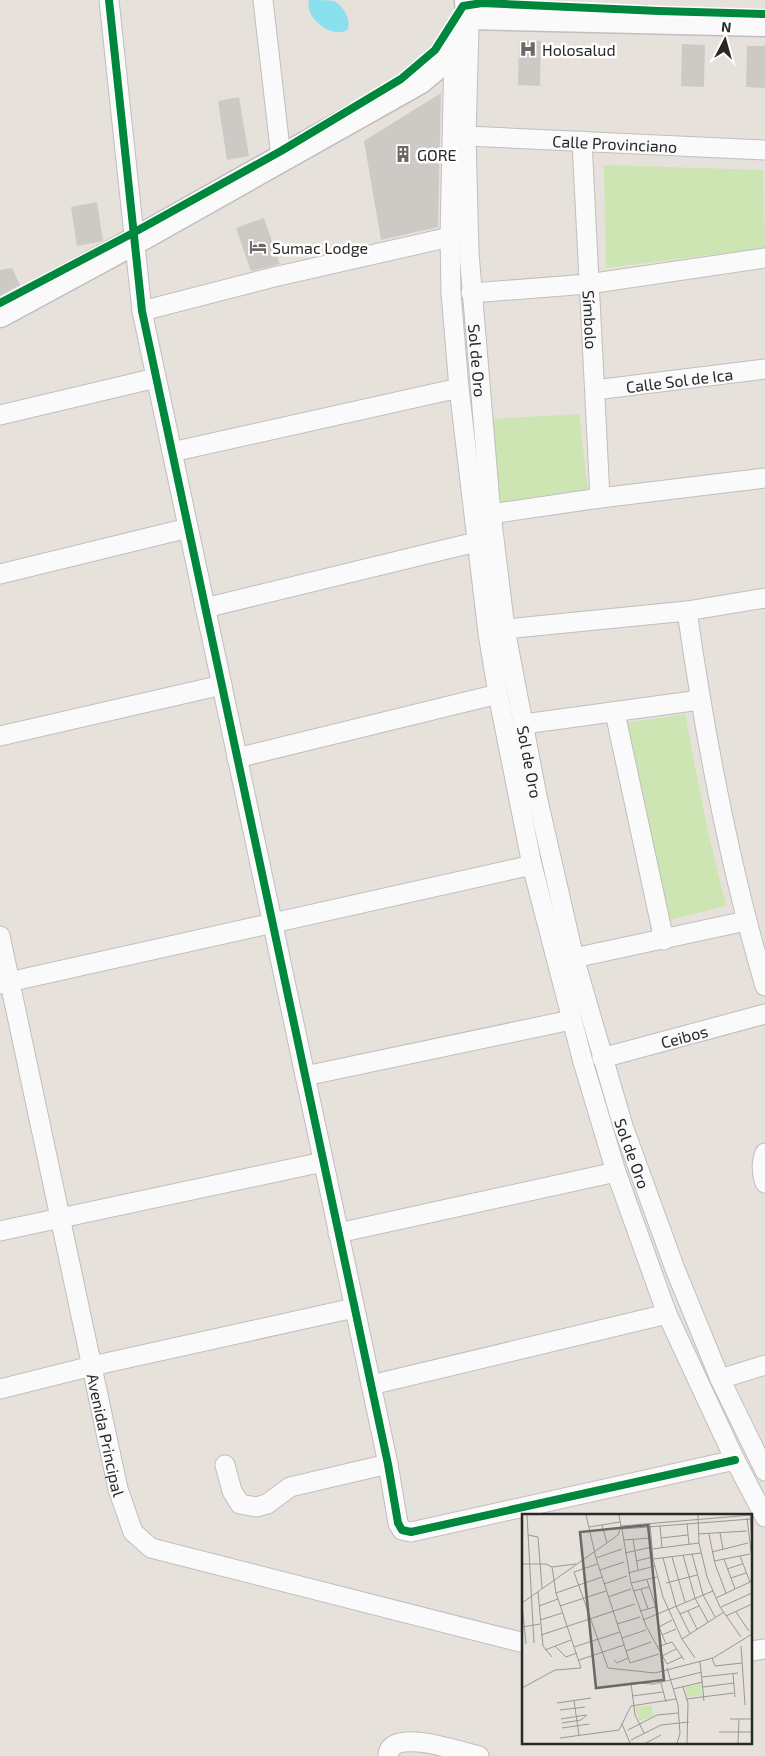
<svg xmlns="http://www.w3.org/2000/svg" width="765" height="1756" font-family="'Exo 2',sans-serif">
  <rect width="100%" height="100%" fill="#e7e1dc"/>
  <path fill="#cde4b3" d="M604 165 763 170 765 248 606 268Z
    M579 414 588 490 499 504 490 419Z
    M685 714 706 823 726 906 661 922 617 724Z"/>
  <path fill="#8be0ed" d="M309 0C316 0 328 0 334 1 343 6 351 19 348 29 333 41 304 18 309 0Z"/>
  <path fill="#cdcac6" d="M519 40 541 41 540 86 518 85Z
    M682 44 705 45 704 87 681 86Z
    M747 46H765V88L746 87Z
    M441 93 438 227 381 240 364 141Z
    M239 97 249 156 227 160 218 101Z
    M97 202 103 241 77 246 71 207Z
    M264 218 280 264 251 271 236 228Z
    M12 268 20 285 0 296V270Z"/>
  <g fill="none" stroke-linecap="round" stroke-linejoin="round">
    <g stroke="#c0bebe" stroke-width="21">
      <g id="street">
        <path d="M109 0 142 311 388 1464 398 1523 402 1530 411 1532 735 1460"/>
        <path d="M263 0 281 157"/>
        <path id="s1" d="M469 27 466 136 469 253 491 514 505 629 537 796 574 958 623 1126 675 1269 720 1379 765 1471"/>
        <path d="M454 52 450 237 451 293 459 388 488 633 498 694 532 865 583 1062 616 1172 667 1314 735 1460 765 1517"/>
        <path id="s2" d="M466 136 765 150"/>
        <path id="s3" d="M582 141 600 498"/>
        <path d="M471 293 588 284 765 258"/>
        <path d="M142 311 274 277 450 237"/>
        <path id="s4" d="M595 390 765 369"/>
        <path d="M0 415 156 378"/>
        <path d="M172 452 459 388"/>
        <path d="M491 514 600 498 765 478"/>
        <path d="M0 574 188 528"/>
        <path d="M205 608 476 542"/>
        <path d="M687 611C705 737 729 864 765 986"/>
        <path d="M505 629 687 611 765 598"/>
        <path d="M615 713 664 940"/>
        <path d="M524 724 700 700"/>
        <path d="M0 736 222 685"/>
        <path d="M237 758 498 694"/>
        <path id="s5" d="M0 936 118 1489 133 1532 151 1548 524 1643"/>
        <path d="M574 958 746 921"/>
        <path d="M0 984 532 865"/>
        <path id="s6" d="M602 1058 765 1014"/>
        <path d="M305 1076 571 1020"/>
        <path d="M765 1153C761 1163 761 1172 765 1183"/>
        <path d="M0 1231 323 1162"/>
        <path d="M338 1233 616 1172"/>
        <path d="M720 1379 765 1365"/>
        <path d="M371 1385 667 1314"/>
        <path d="M0 1389 92 1366 354 1308"/>
        <path d="M225 1465 232 1491 240 1504 256 1507 267 1504 290 1487 388 1464"/>
        <path d="M751 1651 765 1649"/>
        <path d="M388 1756C389 1726 462 1752 479 1756"/>
      </g>
    </g>
    <g stroke="#c0bebe" stroke-width="29">
      <path id="secondary" d="M469 16 765 23
        M0 314 133 242 419 81 454 52 469 16 468 0"/>
    </g>
    <use href="#street" stroke="#fbfafa" stroke-width="19"/>
    <use href="#secondary" stroke="#fbfafa" stroke-width="26"/>
    <g stroke="#fff" stroke-width="11">
      <path id="cycleway" d="M109 0 142 311 388 1464 398 1523 402 1530 411 1532 735 1460
        M0 303 133 233 281 151 401 79 435 50 463 6 482 3 659 11 765 14"/>
    </g>
    <use href="#cycleway" stroke="#00873e" stroke-width="8"/>
  </g>
  <defs>
    <g id="hospital-bare" transform="scale(1.35)"><path d="M-5-5h3v3.5h4V-5h3V5h-3V1.5h-4V5h-3Z" fill="#6b6967" stroke="#fff" stroke-width="2.5" paint-order="stroke"/></g>
    <g id="building-bare" transform="scale(1.35)"><path d="M-4-6H4V6H1V3H-1V6H-4ZM-2.5-4.3h1.7v1.8h-1.7ZM.8-4.3h1.7v1.8H.8ZM-2.5-1h1.7V.8h-1.7ZM.8-1h1.7V.8H.8Z" fill="#6b6967" stroke="#fff" stroke-width="2.5" paint-order="stroke"/></g>
    <g id="hotel-bare" transform="scale(1.35)"><path d="M-6-4.5h1.5V1H6V5H4.5V3h-9V5H-6ZM-4 0a1.8 1.8 0 1 1 3.6 0ZM.5 0V-2.5h3Q6-2.5 6 0Z" fill="#6b6967" stroke="#fff" stroke-width="2.5" paint-order="stroke"/></g>
  </defs>
  <g fill-rule="evenodd">
    <use href="#hospital-bare" x="528" y="49"/>
    <use href="#building-bare" x="403" y="154"/>
    <use href="#hotel-bare" x="258" y="247"/>
  </g>
  <g text-anchor="middle" dominant-baseline="central" stroke-width="5" stroke-linejoin="round" paint-order="stroke">
    <g font-size="16" fill="#282828" stroke="#fff" text-anchor="start">
      <text x="542" y="49">Holosalud</text>
      <text x="417" y="154">GORE</text>
      <text x="272" y="247">Sumac Lodge</text>
    </g>
    <g font-size="16" fill="#282828" stroke="#fff">
      <text stroke="none"><textPath href="#s2" startOffset="149">Calle Provinciano</textPath></text>
      <text stroke="none"><textPath href="#s3" startOffset="179">Símbolo</textPath></text>
      <text stroke="none"><textPath href="#s1" startOffset="334">Sol de Oro</textPath></text>
      <text stroke="none"><textPath href="#s4" startOffset="85">Calle Sol de Ica</textPath></text>
      <text stroke="none"><textPath href="#s1" startOffset="739">Sol de Oro</textPath></text>
      <text stroke="none"><textPath href="#s6" startOffset="85">Ceibos</textPath></text>
      <text stroke="none"><textPath href="#s1" startOffset="1144">Sol de Oro</textPath></text>
      <text stroke="none"><textPath href="#s5" startOffset="510">Avenida Principal</textPath></text>
    </g>
  </g>
  <g transform="translate(522 1514)">
    <rect width="230" height="230" fill="#e7e1dc"/>
    <path d="M179 170 180 181 165 183 163 173ZM130 191 131 202 117 207 113 193Z" fill="#cde4b3"/>
    <path fill="none" stroke="#9b9794" stroke-width="1" d="M5 1 12 129M64 1 74 44 108 149 137 140M97 1 99 12 229 1M176 1 177 29 185 63 198 93 219 123M228 1 230 29M225 4 230 45M128 10 131 45 141 83 160 125 173 144M165 10 167 30M80 11 85 29M138 12 140 34M67 13 98 8M198 19 201 35M176 20 225 17M187 20 193 50 204 79M6 21 16 23 20 74M139 24 166 21M111 25 116 56M101 26 129 24M130 35 177 29M190 38 226 29M103 39 130 33M170 40 181 81 193 103M161 41 173 84 186 108M218 42 228 68M150 43 163 88M74 44 100 35M141 44 154 92 168 120M131 45 179 39M202 45 213 75M114 47 131 43M192 47 228 40M205 55 220 50M78 56 102 48M52 58 86 154 133 159 191 144 230 120M52 58 75 50M106 59 133 52M209 64 224 59M125 66 136 100M109 69 135 63M144 69 175 61M82 70 105 62M119 75 126 95M0 76V50H24L30 53 54 50M111 77 127 73M16 78 21 132 30 143M34 79 80 63M86 83 109 75M194 84 230 67M0 89 96 21 99 12M0 90 4 130M17 92 36 85M38 92 84 77M199 93 230 79M118 97 133 93M166 97 175 115M214 98 227 117M158 100 177 92M204 102 230 90M18 106 40 99M121 106 191 77M95 110 118 103M0 113 18 110M19 121 113 90M140 121 154 115M100 124 124 116M160 125 202 98M144 130 137 113 150 106M33 132 44 143 55 139M219 132 223 191M52 133 98 118M135 133 150 128 162 146M23 136 49 126M104 137 129 128M140 142 154 135M160 143 145 150 124 112 109 69 100 15 229 5M190 144 193 152 220 149M57 146 102 131M92 146 95 149 106 144M178 148 182 187M145 154 156 191 158 220 155 229M211 160 213 183M180 163 216 159M139 169 144 188M161 173 166 189 165 229M181 173 212 169M0 174 33 156 59 154 34 79 30 53M151 175 181 168M110 182 141 178M164 185 212 179M52 187 57 221M35 189 69 184M38 196 63 193M39 205 64 201M208 205H230M40 209 59 206 65 201M100 210 108 229M40 214 67 210M106 216 135 201 156 199M197 218H230M122 219 113 201 109 169 132 170 180 158M38 224 97 216 109 192 154 185M109 226 139 211 167 208M124 229 139 221M216 229 217 205"/>
    <path fill="#6b6967" fill-opacity="0.15" stroke="#6b6967" stroke-width="2.5" d="M126 11 142 166 74 174 58 18Z"/>
    <rect width="230" height="230" fill="none" stroke="#282828" stroke-width="2.5"/>
  </g>
  <g transform="translate(725 40) rotate(6)" stroke="#ffffff" stroke-width="4" paint-order="stroke">
  <path d="M0-4L9 19L0 12L-9 19Z" fill="#282828"/>
  <text y="-8" font-size="14" font-weight="bold" text-anchor="middle" fill="#282828">N</text>
  </g>
</svg>
